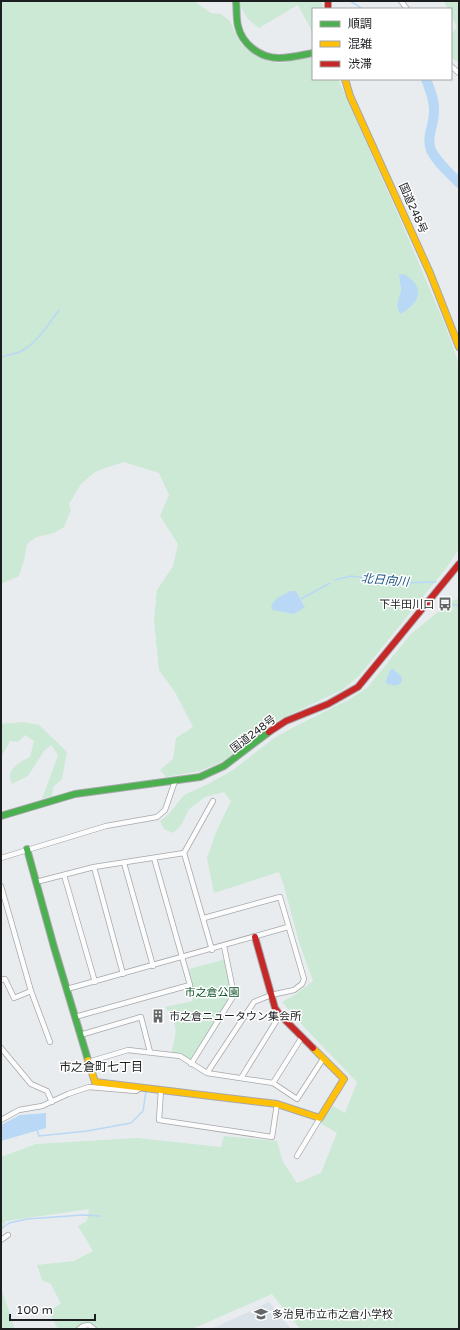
<svg xmlns="http://www.w3.org/2000/svg" width="460" height="1330" font-family="'Varela Round','Noto Sans JP',sans-serif">
  <rect width="100%" height="100%" fill="#e9ecef"/>
  <path fill="#d9e1e9" d="M269 1302 291 1329H204L216 1327Z"/>
  <path fill="#cbe9d4" fill-rule="evenodd" d="M1 1H194L211 13 221 14 230 21 235 32 242 45 256 55 268 61 280 63 313 57V79H338L403 226 445 325 459 364V549L447 567 359 676 342 690 272 723 248 743 223 761 200 771 166 777 160 770 173 759 176 738 193 727 175 692 159 670 154 620 157 590 173 566 178 544 160 516 169 495 159 473 124 462 102 469 95 472 81 484 69 504 71 510 64 527 54 533 36 537 27 544 24 561 19 576 1 584ZM399 275 409 310 400 298 401 290ZM296 591 304 604 288 613Z
    M240 1H322L323 9H313V33L298 5 259 28C249 21 241 13 240 1Z
    M444 1H459V62L451 58V35L457 27 451 15V9H448Z
    M459 599V1329H300L272 1294 192 1329H58L48 1311 61 1304 51 1284 42 1280 37 1265 74 1261 93 1251 78 1226 87 1221 89 1209 6 1221 1 1233V1157L36 1144 137 1138 221 1147 224 1136 277 1141 283 1162 297 1183 321 1173 337 1133 320 1123 333 1106 345 1113 357 1082 304 1027 282 1002 296 994 313 981 299 942 284 886 279 872 214 893 207 858 216 832 231 801 224 792 205 797 189 809 182 824 173 833 164 829 160 821 169 814 184 795 210 783 233 770 274 738 300 724 350 699 367 688 411 634 453 600Z
    M24 722 39 725 67 752 62 779 53 787 52 796 42 799 58 755 51 745 44 751 28 776 12 784C5 770 19 762 30 757L34 741 25 735 18 742 10 741 1 758V724Z
    M226 959 234 995 191 1064 180 1056 171 1055C176 1032 180 1027 165 1007L193 1001 190 988 193 986 189 969Z
    M1 1288 15 1329H16H2Z"/>
  <path fill="#b9d8f5" d="M404 274C426 287 420 304 400 314L397 306 401 290 399 275Z
    M290 591H296L305 607 294 614 273 610 271 606 276 599Z
    M393 669 402 677C403 687 393 687 386 683V681L390 670Z
    M46 1113V1128L1 1141 2 1135 1 1125 20 1115Z"/>
  <g fill="none" stroke-linecap="round" stroke-linejoin="round">
    <path stroke="#b9d8f5" stroke-width="1.5" d="M350 1 363 9
      M1 357C7 355 14 354 20 352 37 343 48 325 59 310
      M335 580 351 576 401 583 436 582
      M301 599 330 583
      M452 604 459 606
      M37 1130 39 1136 87 1131 131 1123 143 1111 146 1091
      M1 1229 9 1223 27 1219 83 1215 100 1216"/>
    <path stroke="#b9d8f5" stroke-width="10" d="M426 79C430 90 435 101 434 112 434 125 426 137 431 150 436 162 450 173 459 183"/>
    <g stroke="#a6a8ab" stroke-width="6">
      <path id="street" d="M401 1 407 9
        M451 66 459 73
        M184 853 213 801
        M1 858 106 826 157 817 165 810 175 781
        M124 863 153 966
        M94 867 123 974
        M64 875 95 982
        M36 882 94 867 184 853 212 950
        M1 886 31 991 14 998 5 979 1 980
        M204 918 280 897 304 979 302 984 294 990 271 995 254 1002 207 1073
        M67 989 288 927
        M31 991 50 1042
        M75 1017 190 985 154 858
        M80 1035 141 1017 150 1052
        M1 1048 31 1084 47 1091 52 1102
        M88 1062 128 1050 180 1056 207 1073 273 1083 297 1099 323 1059
        M191 1064 234 995 224 946
        M241 1078 280 1015
        M273 1083 302 1037
        M161 1090 159 1120 272 1137 277 1104
        M1 1120 19 1110 42 1106 68 1094 89 1087 136 1091 140 1088
        M297 1156 320 1118
        M1 1240 8 1235
        M79 1329 83 1326 89 1325 94 1329"/>
    </g>
    <g stroke="#a6a8ab" stroke-width="8">
      <path id="fast" d="M236 1C237 9 236 18 238 26 242 44 260 58 279 58 291 58 302 55 313 53
        M1 816 75 794 200 777 224 766 269 732
        M27 849 54 947 88 1060"/>
    </g>
    <g stroke="#a6a8ab" stroke-width="8">
      <path id="slow" d="M345 79 350 96 430 273 459 347
        M88 1060 95 1082 277 1104 320 1118 344 1079 313 1048"/>
    </g>
    <g stroke="#a6a8ab" stroke-width="8">
      <path id="jam" d="M328 1V9
        M269 732 286 721 328 704 358 687 459 564
        M255 937 275 1008 280 1015 313 1048"/>
    </g>
    <use href="#street" stroke="#fcfcfd" stroke-width="4.5"/>
    <use href="#fast" stroke="#4caf50" stroke-width="6"/>
    <use href="#slow" stroke="#ffc107" stroke-width="6"/>
    <use href="#jam" stroke="#c62828" stroke-width="6"/>
  </g>
  <defs>
    <g id="bus-bare" transform="scale(1.08)"><path d="M-5-6H5V4H4V6H2V4H-2V6H-4V4H-5ZM-3.5-4V0h7V-4ZM-3.5 1.2v1.5H-2V1.2ZM2 1.2v1.5H3.5V1.2Z" fill="#646668" stroke="#fff" stroke-width="2.5" paint-order="stroke"/></g>
    <g id="building-bare" transform="scale(1.08)"><path d="M-4-6H4V6H1V3H-1V6H-4ZM-2.5-4.3h1.7v1.8h-1.7ZM.8-4.3h1.7v1.8H.8ZM-2.5-1h1.7V.8h-1.7ZM.8-1h1.7V.8H.8Z" fill="#646668" stroke="#fff" stroke-width="2.5" paint-order="stroke"/></g>
    <g id="school-bare" transform="scale(1.08)"><path d="M0-5L7-2L0 1L-7-2ZM-4 1L0 2.5L4 1V4Q0 6-4 4Z" fill="#646668" stroke="#fff" stroke-width="2.5" paint-order="stroke"/></g>
  </defs>
  <g fill-rule="evenodd">
    <use href="#bus-bare" x="445" y="604"/>
    <use href="#building-bare" x="158" y="1016"/>
    <use href="#school-bare" x="261" y="1314"/>
  </g>
  <g text-anchor="middle" dominant-baseline="central" stroke-width="3" stroke-linejoin="round" paint-order="stroke">
    <g font-size="11" fill="#1c1e20" stroke="#fff">
      <text transform="translate(413 208) rotate(66)">国道248号</text>
      <text transform="translate(253 734) rotate(-37)">国道248号</text>
    </g>
    <g font-size="11" fill="#1c1e20" stroke="#fff" text-anchor="start">
      <text x="434" y="604" text-anchor="end">下半田川口</text>
      <text x="169" y="1016">市之倉ニュータウン集会所</text>
      <text x="272" y="1314">多治見市立市之倉小学校</text>
    </g>
    <g font-size="11" fill="#0b4f25" stroke="#fff">
      <text x="212" y="992">市之倉公園</text>
    </g>
    <g font-size="12" font-style="italic" fill="#185380" stroke="#fff">
      <text transform="translate(385 580) rotate(5)">北日向川</text>
    </g>
    <g font-size="12" fill="#1c1e20" stroke="#fff">
      <text x="101" y="1067">市之倉町七丁目</text>
    </g>
  </g>
  <rect width="460" height="1330" fill="none" stroke="#1c1e20" stroke-width="4"/>
  <rect x="312" y="8" width="140" height="72" fill="#ffffff" stroke="#a4a5a6"/>
  <rect x="320" y="21" width="20" height="6" fill="#4caf50" stroke="#a4a5a6"/>
  <text x="348" y="28" font-size="12" fill="#1c1e20">順調</text>
  <rect x="320" y="41" width="20" height="6" fill="#ffc107" stroke="#a4a5a6"/>
  <text x="348" y="48" font-size="12" fill="#1c1e20">混雑</text>
  <rect x="320" y="61" width="20" height="6" fill="#c62828" stroke="#a4a5a6"/>
  <text x="348" y="68" font-size="12" fill="#1c1e20">渋滞</text>
  <path d="M10 1314v6h85v-6" fill="none" stroke="#1c1e20" stroke-width="2"/>
  <text x="16" y="1314" font-size="12" fill="#1c1e20" stroke="#ffffff" stroke-width="3" paint-order="stroke">100 m</text>
</svg>
